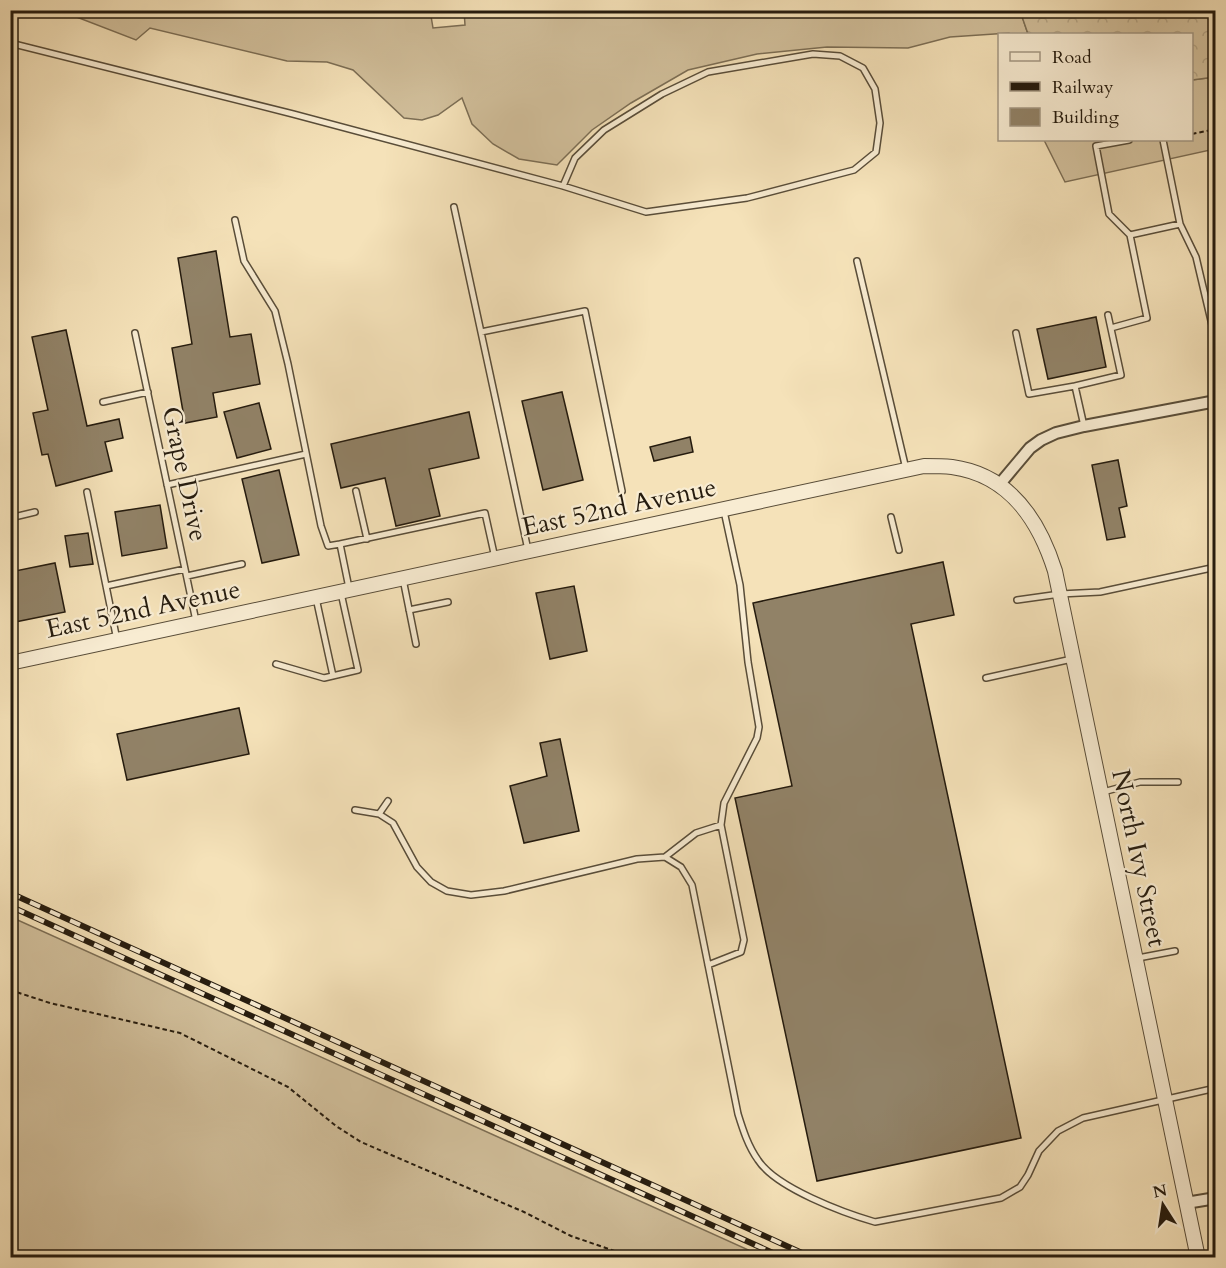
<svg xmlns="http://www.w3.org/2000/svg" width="1226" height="1268" font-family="Cardo,serif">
  <defs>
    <pattern id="forest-crowns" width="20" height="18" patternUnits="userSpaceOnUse" patternTransform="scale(1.5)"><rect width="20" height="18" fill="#d2c09c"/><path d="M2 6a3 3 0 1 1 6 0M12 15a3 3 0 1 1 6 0" fill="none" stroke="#b4a485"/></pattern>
  </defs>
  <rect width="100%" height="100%" fill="#f5e2b9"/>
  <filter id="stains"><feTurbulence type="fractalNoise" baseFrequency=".00333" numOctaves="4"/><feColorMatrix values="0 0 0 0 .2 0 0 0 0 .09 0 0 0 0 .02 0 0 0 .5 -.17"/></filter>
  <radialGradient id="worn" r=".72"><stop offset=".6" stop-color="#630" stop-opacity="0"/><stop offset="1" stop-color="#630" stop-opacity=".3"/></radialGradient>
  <path fill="#d2c09c" stroke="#7c6e55" stroke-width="1.5" d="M430 10 433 28 465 25 464 10H1020L1028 34H1010L1009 33 950 37 908 48 827 47 757 54 688 70 631 103 592 130 557 165 519 159 493 144 472 124 462 98 438 115 422 120 404 118 353 70 327 62 287 61 150 28 136 40 61 11Z
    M1215 77V149L1065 182 1044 140H1192V80Z
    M10 917H11L764 1257H11Z"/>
  <path fill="url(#forest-crowns)" stroke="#7c6e55" stroke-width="1.5" d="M1020 11H1215V77L1192 80V34H1028Z"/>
  <path fill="#918267" stroke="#251b0e" stroke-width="1.5" d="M216 251 230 337 251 334 260 384 213 393 217 417 185 423 172 348 192 344 178 258Z
    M1096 317 1106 367 1048 379 1037 329Z
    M66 330 87 426 119 419 123 438 105 442 112 471 56 486 48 454 42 455 33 413 48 410 32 337Z
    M562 392 583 480 543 490 522 401Z
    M259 403 271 449 237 458 224 412Z
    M469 412 479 458 429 469 440 516 396 526 385 478 341 488 331 444Z
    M690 437 693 452 654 461 650 447Z
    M1118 460 1127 506 1119 508 1125 537 1107 540 1092 465Z
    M279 470 299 555 262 563 242 479Z
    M160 505 167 548 122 556 115 512Z
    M88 533 93 564 70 567 65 536Z
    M943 562 954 615 911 624 1021 1138 817 1181 735 798 792 786 753 603Z
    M55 563 65 612 10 623V572Z
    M574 586 587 651 550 659 536 593Z
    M239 708 249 754 127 780 117 734Z
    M560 739 579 831 524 843 510 786 547 776 540 743Z"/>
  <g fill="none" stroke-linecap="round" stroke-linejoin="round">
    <g stroke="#594d39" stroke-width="8">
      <path id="service" d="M10 43 293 114 563 186 646 212 747 198 854 170 876 152 880 123 875 89 863 68 840 56 813 54 708 72 662 94 604 130 575 158 563 186
        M1163 140 1180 224 1196 257 1216 342
        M454 207 528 550
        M235 220 244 261 275 311 288 364 321 526 328 546 340 544
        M1130 235 1180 224
        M857 261 906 469
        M1111 328 1147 318 1130 235 1109 214 1096 146 1129 140
        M481 332 585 311 622 491
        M135 333 196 621
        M1016 333 1029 394 1075 386
        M103 402 148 392
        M1084 426 1075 386 1121 375 1108 315
        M167 485 306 454
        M356 491 367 539
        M87 492 117 640
        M891 517 899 550
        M10 518 35 512
        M187 576 242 564
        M403 579 416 644
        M106 586 185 569
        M349 588 340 544 485 513 495 558
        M316 598 333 676
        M1017 600 1060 594 1100 592 1216 567
        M409 610 448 602
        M276 664 324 678 358 670 341 593
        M986 678 1072 659
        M1213 780 1216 779
        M1103 792 1140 782H1178
        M355 810 379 814 393 823 417 867 431 882 447 891 471 895 504 891 637 859 665 857 681 867 692 885 738 1114C743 1130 748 1146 758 1160 776 1188 844 1213 875 1222L1001 1198 1020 1187 1028 1175 1039 1151 1058 1131 1083 1118 1216 1088
        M379 814 388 801
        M665 857 696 833 721 825
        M1138 958 1175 951
        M708 965 741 952 744 940 721 825 724 803 757 738 759 727 748 662 740 585 724 511"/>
    </g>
    <g stroke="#594d39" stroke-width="14">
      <path id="minor" d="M999 485 1030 448 1041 440 1056 433 1084 426 1216 401
        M1186 1203 1216 1198"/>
    </g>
    <g stroke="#594d39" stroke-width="16">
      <path id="tertiary" d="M10 663 924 466C933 466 943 466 952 467 1010 475 1039 520 1055 571L1198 1258"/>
    </g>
    <path stroke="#251b0e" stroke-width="2" stroke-dasharray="4.5 3" stroke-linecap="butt" d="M1192 134 1216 129
      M10 990 50 1003 180 1033 288 1087 336 1126 361 1142 524 1212 571 1236 635 1258"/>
    <use href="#service" stroke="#f8ecd2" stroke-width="5"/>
    <use href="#minor" stroke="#f8ecd2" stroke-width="10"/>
    <use href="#tertiary" stroke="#f8ecd2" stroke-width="14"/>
    <g stroke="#251b0e" stroke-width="6">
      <path id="rail" d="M10 893 813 1258
        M14 908 784 1258"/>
    </g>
    <use href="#rail" stroke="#f8ecd2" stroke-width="4" stroke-dasharray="11" stroke-linecap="butt"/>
  </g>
  <g text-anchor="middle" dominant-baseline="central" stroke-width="4.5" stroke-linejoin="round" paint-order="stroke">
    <g font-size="26" fill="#251b0e" stroke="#f8ecd2">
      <text transform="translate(185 474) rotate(78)">Grape Drive</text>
      <text transform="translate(619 507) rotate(-12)">East 52nd Avenue</text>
      <text transform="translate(143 609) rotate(-12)">East 52nd Avenue</text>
      <text transform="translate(1139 858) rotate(78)">North Ivy Street</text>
    </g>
  </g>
  <rect width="1226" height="1268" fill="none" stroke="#f5e2b9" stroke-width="36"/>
  <rect x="12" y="12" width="1202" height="1244" fill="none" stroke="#251b0e" stroke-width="3"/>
  <rect x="18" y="18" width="1190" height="1232" fill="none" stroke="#251b0e" stroke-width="1.5"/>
  <rect x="998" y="33" width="195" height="108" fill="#f8ecd2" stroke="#a49884" stroke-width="1.5"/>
  <rect x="1010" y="52" width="30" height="9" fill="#f8ecd2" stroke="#a49884" stroke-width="1.5"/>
  <text x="1052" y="63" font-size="18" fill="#251b0e">Road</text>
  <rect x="1010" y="82" width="30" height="9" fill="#251b0e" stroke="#a49884" stroke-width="1.5"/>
  <text x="1052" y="93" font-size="18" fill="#251b0e">Railway</text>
  <rect x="1010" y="108" width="30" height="18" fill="#918267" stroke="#a49884" stroke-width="1.5"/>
  <text x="1052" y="123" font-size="18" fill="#251b0e">Building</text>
  <g transform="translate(1163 1205) rotate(348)" stroke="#f8ecd2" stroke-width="4.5" paint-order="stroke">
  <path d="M0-4.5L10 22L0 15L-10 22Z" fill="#251b0e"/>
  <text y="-9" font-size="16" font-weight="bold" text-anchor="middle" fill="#251b0e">N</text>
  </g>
  <rect width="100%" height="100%" filter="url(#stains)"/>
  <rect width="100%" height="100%" fill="url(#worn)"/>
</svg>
